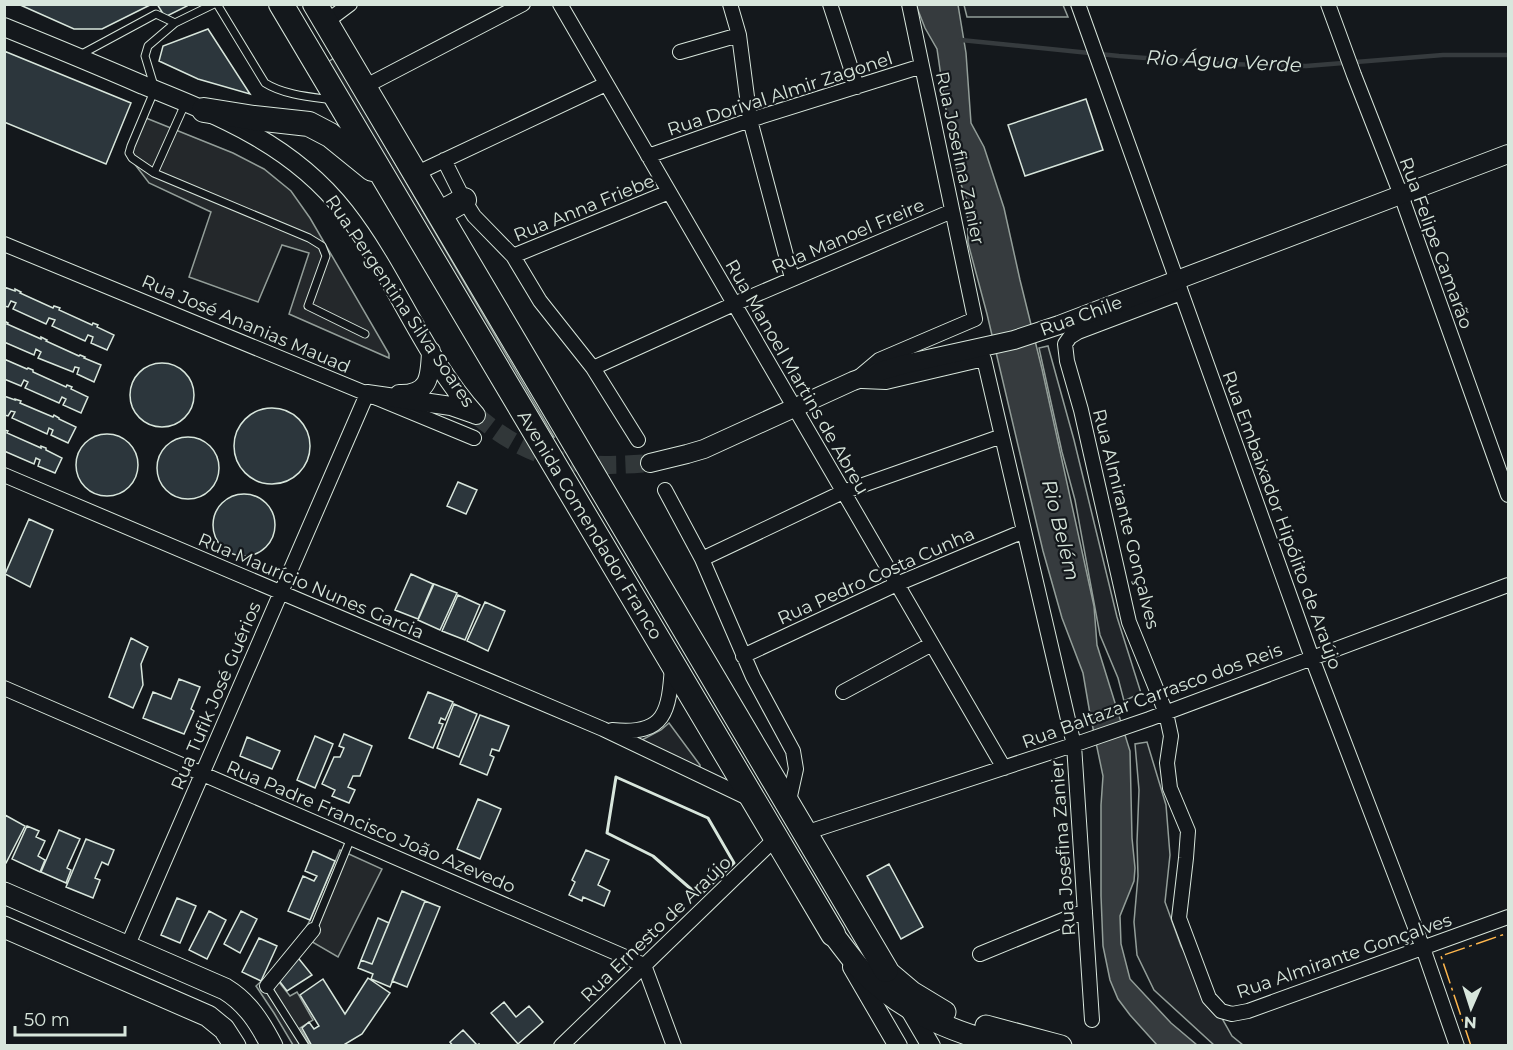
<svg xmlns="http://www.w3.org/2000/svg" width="1513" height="1050" font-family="Montserrat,sans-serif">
  <rect width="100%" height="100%" fill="#14181c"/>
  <path fill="#202428" stroke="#939e99" stroke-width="1.5" d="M964 5H1063L1068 17H967Z
    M334 58 554 437 539 436 322 66Z
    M1048 346 1074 440 1117 617 1141 693 1124 701 1118 678 1100 635 1075 500 1062 452 1039 348Z
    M669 723 700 765V768L698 769 638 742 661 730Z
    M1147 742 1166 805 1170 855 1165 902 1181 946 1232 1036 1243 1045H1214L1154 990 1137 955 1134 922 1138 876 1137 842 1139 790 1135 744Z"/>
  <path fill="#24282b" stroke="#939e99" stroke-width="1.5" d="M141 116 233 153 264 169 291 191 310 218 389 354V358L289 314 309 253 282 245 258 302 189 277 211 212 149 183 127 154Z
    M340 850 382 869 338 957 302 936 310 920Z
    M271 972 290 996 297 992 313 1020 300 1028 310 1045H293L274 1013 256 986Z"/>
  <path fill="#363b3e" stroke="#939e99" stroke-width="1.5" d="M916 5H958L966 53 971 123 984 147 1004 208 1020 280 1042 369 1094 606 1097 645 1130 751 1132 838 1135 868 1134 881 1120 916 1121 944 1130 979 1171 1023 1197 1045H1157L1130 1015 1118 999 1110 980 1103 946 1101 896V805L1103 776 1090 714 1083 673 1062 618 1043 551 987 314 968 243 967 201 958 176 945 104 937 49 925 28Z"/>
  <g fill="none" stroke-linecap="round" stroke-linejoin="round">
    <path stroke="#363b3e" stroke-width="4.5" d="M961 40 1119 56 1226 64 1306 66 1443 55H1508"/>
  </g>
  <path fill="#2c363c" stroke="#d8e6dc" stroke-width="1.5" d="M18 4H152L102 29H74Z
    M157 4H186L187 6 165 17Z
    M208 29 250 94 198 79 159 61 163 46Z
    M4 51 131 103 106 164 4 122Z
    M1086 99 1103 150 1025 176 1008 125Z
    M4 287 15 291V289L21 292 20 293 53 308 54 306 60 308 59 310 92 325 93 323 98 325 97 327 114 335 107 350 91 343 93 337 88 335 85 341 52 326 55 320 49 318 46 324 13 309 16 303 11 301 8 307 4 306Z
    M4 321 8 323 7 324 41 339V337L47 340 46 341 79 356 80 355 85 357 84 358 101 365 94 382 77 374 79 368 75 367 73 372 38 358 41 352 36 349 34 355 4 342Z
    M4 359 27 369 28 368 33 370V372L66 387 67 385 72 387 71 389 88 397 81 413 63 405 66 399 62 397 59 403 25 388 28 382 24 380 21 386 4 379Z
    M130 395a32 32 0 1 1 64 0a32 32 0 1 1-64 0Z
    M4 396 15 400V399L21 401 20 403 53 417 54 415 59 418V419L76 427 68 443 51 435 53 430 49 428 47 434 12 418 15 412 11 411 8 416 4 415Z
    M234 446a38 38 0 1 1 76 0a38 38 0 1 1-76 0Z
    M4 430 8 431 7 433 41 448V446L46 448V450L62 458 55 473 38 466 40 460 36 458 34 464 4 451Z
    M76 465a31 31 0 1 1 62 0a31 31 0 1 1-62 0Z
    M157 468a31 31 0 1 1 62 0a31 31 0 1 1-62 0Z
    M458 482 477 490 466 514 447 506Z
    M213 525a31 31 0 1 1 62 0a31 31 0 1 1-62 0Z
    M29 519 53 530 30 587 5 574Z
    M411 574 433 584 418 619 395 610Z
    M434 584 457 593 440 630 418 620Z
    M458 595 480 605 465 640 442 631Z
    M485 602 505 611 488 651 467 641Z
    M131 638 148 647 141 664 143 685 133 708 109 697Z
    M179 679 200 687 191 709 194 711 184 734 143 718 153 692 171 699Z
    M428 692 453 702 445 720 441 718 439 723 443 724 433 748 409 738Z
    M454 704 477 714 459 757 437 748Z
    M480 715 509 726 499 751 492 749 490 755 494 757 487 775 460 764Z
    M344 734 372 746 360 776H353L348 787 355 790 349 803 332 796 335 790 322 784 334 757H340L344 748 339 746Z
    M315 736 333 744 315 788 297 780Z
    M247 737 280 751 272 769 240 756Z
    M478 799 501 809 480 859 457 849Z
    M5 815 25 826 6 863H4Z
    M27 826 39 831 36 837 45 841 38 856 45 860 40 872 12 859Z
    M59 830 80 839 67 868 71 870 66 883 41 872Z
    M86 839 114 850 108 865 102 862 95 878 100 880 93 898 66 887Z
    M586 850 609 860 598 885 610 891 604 906 583 897 582 901 569 895 575 882 572 880Z
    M313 851 335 861 310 920 288 911 303 876 314 881 317 876 305 871Z
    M889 864 923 927 901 939 867 876Z
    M402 891 425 901 390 987 371 979 373 974 358 968 361 960 372 964Z
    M177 898 196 906 180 943 161 935Z
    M425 901 440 907 407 987 392 981Z
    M209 911 226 920 207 959 189 950Z
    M241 911 257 919 240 953 224 944Z
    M378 918 389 923 372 964 361 960Z
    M259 938 277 946 261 981 242 972Z
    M295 954 312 975 287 991 277 978Z
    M368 978 390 993 362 1034 342 1046H312L302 1028 309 1022 314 1029 319 1026 300 995 323 979 345 1014Z
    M504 1002 516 1017 529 1006 543 1022 518 1044 491 1013Z
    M463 1030 477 1045 479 1044 480 1046H453L450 1042Z"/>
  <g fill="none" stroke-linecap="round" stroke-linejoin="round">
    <path stroke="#313739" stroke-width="18" stroke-dasharray="18 9" stroke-linecap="butt" d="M476 415C532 463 579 469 650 463"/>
    <g stroke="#d8e6dc" stroke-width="9">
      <path id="lane" d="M217 4 265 83C284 95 311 97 333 100
        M175 23 148 46 145 56 155 89 131 146 129 153 132 158 154 173 309 238 322 246 326 256 308 306 365 334
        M80 55 156 14 175 23 214 4
        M154 173 185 104
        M313 930 351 838
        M267 986 305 1046"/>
    </g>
    <g stroke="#d8e6dc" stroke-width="16">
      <path id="street" d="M560 4 1004 768
        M730 4 739 35 750 120 792 278
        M830 4 857 87
        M1078 4 1312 658 1423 948 1457 1046
        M1328 4 1354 75 1401 195 1508 495
        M326 22 350 4
        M680 52 739 35
        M364 87 523 4
        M648 156 750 120 922 66
        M444 160 464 200 474 216 513 256 540 301 593 368 638 440
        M415 174 606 84
        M4 244 474 438
        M513 256 669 192
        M1181 293 1078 332 1070 337 1065 344 1067 361 1081 410 1129 622 1166 713 1171 736 1167 763 1170 788 1188 831 1186 858 1179 918 1209 998 1221 1011 1232 1014 1248 1011 1508 917
        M593 368 734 304 952 211
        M860 376 879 360 975 319 909 4
        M862 381 886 382 984 359 1074 745 1092 1020
        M4 475 603 729 752 800
        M665 490 702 559 753 677 793 751 796 769 788 805
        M702 559 843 492 1002 436
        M743 656 897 584 1024 531
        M4 688 644 965 674 1046
        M843 692 932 644
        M612 730C666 736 669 711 672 666
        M805 833 1082 742 1149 719 1508 585
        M127 947 367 394
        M980 954 1085 911
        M267 986 313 930
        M561 1046 776 838"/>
    </g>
    <g stroke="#d8e6dc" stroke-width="20">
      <path id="secondary" d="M4 27C51 46 97 65 143 85 220 116 293 145 345 212 395 276 422 355 476 415
        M367 394 451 406 474 414
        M399 394C430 395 430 376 431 351
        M650 463 687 454 704 449 853 381 881 371 905 364 1014 340 1059 325 1508 154
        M852 967 898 1046
        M907 1005 931 1046"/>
    </g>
    <g stroke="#d8e6dc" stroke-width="23">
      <path id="primary" d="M4 893 225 989C248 1003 260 1023 272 1046
        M4 927 208 1016 224 1029 235 1046
        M833 934C842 946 852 959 862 971 902 1012 951 1031 1005 1046
        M886 970 912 992 945 1012
        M986 1026 1061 1046"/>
    </g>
    <g stroke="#d8e6dc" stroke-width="26">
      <path id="highway" d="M281 4 833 934
        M315 4 886 970
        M204 110 254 118 309 124 330 135 372 169
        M439 214 464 200"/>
    </g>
    <use href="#lane" stroke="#14181c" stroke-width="7"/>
    <use href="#street" stroke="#14181c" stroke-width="14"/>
    <use href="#secondary" stroke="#14181c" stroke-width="18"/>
    <use href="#primary" stroke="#14181c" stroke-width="21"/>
    <use href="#highway" stroke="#14181c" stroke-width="24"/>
    <path stroke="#d8e6dc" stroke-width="3" d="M616 777 708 818 734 863 699 896 653 856 607 833Z"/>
    <path stroke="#ffb74d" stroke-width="1.5" stroke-dasharray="21 4.5 3 4.5" stroke-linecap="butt" d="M1471 1046 1441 956 1508 933"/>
  </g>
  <g text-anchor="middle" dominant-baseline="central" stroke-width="4.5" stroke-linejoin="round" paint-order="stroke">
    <g font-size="18" fill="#d8e6dc" stroke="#14181c">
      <text transform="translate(780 94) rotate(-18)">Rua Dorival Almir Zagonel</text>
      <text transform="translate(960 158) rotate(78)">Rua Josefina Zanier</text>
      <text transform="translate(584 208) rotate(-22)">Rua Anna Friebe</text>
      <text transform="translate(848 236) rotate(-23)">Rua Manoel Freire</text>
      <text transform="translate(1436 243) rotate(70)">Rua Felipe Camarão</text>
      <text transform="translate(400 301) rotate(56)">Rua Pergentina Silva Soares</text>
      <text transform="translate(1081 316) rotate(-20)">Rua Chile</text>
      <text transform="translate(246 324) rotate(23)">Rua José Ananias Mauad</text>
      <text transform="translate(797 377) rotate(60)">Rua Manoel Martins de Abreu</text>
      <text transform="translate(1126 519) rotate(76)">Rua Almirante Gonçalves</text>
      <text transform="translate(1282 520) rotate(70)">Rua Embaixador Hipólito de Araújo</text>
      <text transform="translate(590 525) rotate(59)">Avenida Comendador Franco</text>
      <text transform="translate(876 576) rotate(-24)">Rua Pedro Costa Cunha</text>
      <text transform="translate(311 586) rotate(23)">Rua Maurício Nunes Garcia</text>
      <text transform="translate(216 696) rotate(-67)">Rua Tufik José Guérios</text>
      <text transform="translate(1152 696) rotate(-20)">Rua Baltazar Carrasco dos Reis</text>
      <text transform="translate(371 827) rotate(23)">Rua Padre Francisco João Azevedo</text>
      <text transform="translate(1063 848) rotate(-94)">Rua Josefina Zanier</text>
      <text transform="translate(656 929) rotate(-44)">Rua Ernesto de Araújo</text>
      <text transform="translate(1344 956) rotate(-19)">Rua Almirante Gonçalves</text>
    </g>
    <g font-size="20" font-style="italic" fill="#d8e6dc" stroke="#14181c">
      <text transform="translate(1224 61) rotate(3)">Rio Água Verde</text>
      <text transform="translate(1061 530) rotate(76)">Rio Belém</text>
    </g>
  </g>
  <rect width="1513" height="1050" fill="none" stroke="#d8e6dc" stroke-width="12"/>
  <g transform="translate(1471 1008) rotate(183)" stroke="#14181c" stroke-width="4.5" paint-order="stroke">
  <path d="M0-4.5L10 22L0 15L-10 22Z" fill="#d8e6dc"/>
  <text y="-9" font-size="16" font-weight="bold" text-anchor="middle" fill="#d8e6dc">N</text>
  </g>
  <path d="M15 1026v9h110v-9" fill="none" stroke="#d8e6dc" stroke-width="3"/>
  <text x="24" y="1026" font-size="18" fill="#d8e6dc" stroke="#14181c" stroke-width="4.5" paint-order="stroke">50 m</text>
</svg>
